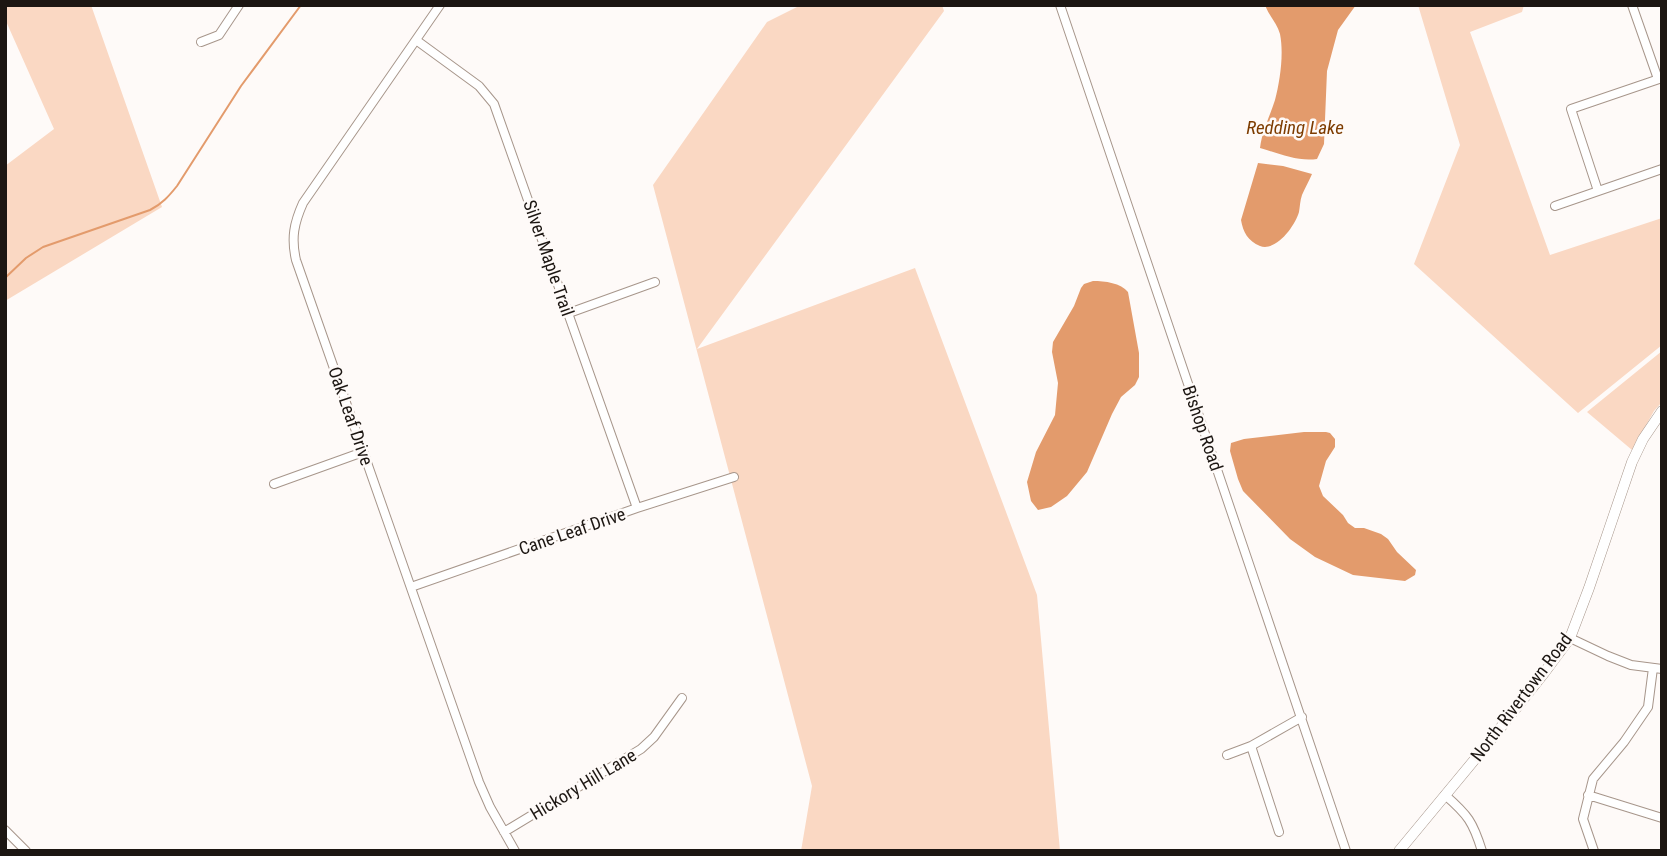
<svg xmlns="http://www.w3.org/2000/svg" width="1667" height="856" font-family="'Roboto Condensed',sans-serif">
  <rect width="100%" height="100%" fill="#fefaf8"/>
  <path fill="#fad8c3" d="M5 5H91L162 207 5 301V166L54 129 5 19Z
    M801 5H942L944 11 697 349 915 268 1037 595 1060 851H801L812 786 653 185 767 22Z
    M1418 5H1524L1522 12 1470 32 1550 255 1662 218V345L1578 413 1414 264 1460 145Z
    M1662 351V402L1654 411 1632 450 1587 412Z"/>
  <path fill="#e39b6c" d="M1265 5H1356L1338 30 1327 71 1324 144 1317 159C1298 162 1278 153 1260 148 1262 131 1270 116 1275 100 1280 81 1284 54 1280 34 1277 23 1269 16 1265 5Z
    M1258 163 1283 166 1312 174C1309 181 1305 188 1302 195 1300 201 1300 206 1299 212 1295 226 1276 252 1260 246 1248 241 1243 232 1241 220Z
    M1093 281C1105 281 1121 283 1128 292L1139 353V377L1135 385 1121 397 1112 414 1087 472 1067 496 1051 507 1038 510 1031 501 1027 482 1036 452 1055 415 1058 383 1052 352 1053 342 1074 306 1081 288 1084 284Z
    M1304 432H1326L1330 433 1335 439V447L1326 461 1319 486 1323 496 1343 515 1348 523 1355 528H1364L1381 534 1388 539 1397 552 1416 570 1415 575 1405 581 1353 575 1315 557 1290 539 1243 491 1238 479 1230 451 1231 443 1244 439Z"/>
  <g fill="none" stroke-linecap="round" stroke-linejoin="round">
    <path stroke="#e39b6c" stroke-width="2" d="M5 278 26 258 43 247 150 210C162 204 169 196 177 186L241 86 301 5"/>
    <g stroke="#a7968b" stroke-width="10">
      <path id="minor" d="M440 5 303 203C294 223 291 238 296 260L479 782 490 807 515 851
        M1060 5 1346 851
        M1632 5 1658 79
        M416 40 479 86 494 104 637 508
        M201 42 219 35 239 5
        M1598 191 1571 109 1662 78
        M1555 206 1662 169
        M569 313 655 282
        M274 484 363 452
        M411 587 637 508 734 477
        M1570 638 1608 656 1631 665 1662 669
        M1251 746 1279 832
        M1227 755 1251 746 1302 717
        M1445 795C1468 815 1473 822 1482 851
        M1588 795 1662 818
        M5 830 26 851
        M504 832 641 749 654 737 682 698
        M1594 851 1583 819 1593 779 1624 742 1648 707 1653 668"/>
    </g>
    <g stroke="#a7968b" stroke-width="11">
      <path id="tertiary" d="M1399 851 1490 741 1544 673 1570 638 1589 588 1632 462 1643 439 1662 411"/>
    </g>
    <use href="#minor" stroke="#fff" stroke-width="8"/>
    <use href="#tertiary" stroke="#fff" stroke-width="10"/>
  </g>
  <g text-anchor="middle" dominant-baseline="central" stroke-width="5" stroke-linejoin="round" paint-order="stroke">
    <g font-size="18" fill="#1c1612" stroke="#fefaf8">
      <text transform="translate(549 258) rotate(71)">Silver Maple Trail</text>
      <text transform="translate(351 416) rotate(71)">Oak Leaf Drive</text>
      <text transform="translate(1203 428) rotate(71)">Bishop Road</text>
      <text transform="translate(572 531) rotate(-19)">Cane Leaf Drive</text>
      <text transform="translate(1521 697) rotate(-53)">North Rivertown Road</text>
      <text transform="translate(583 784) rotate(-31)">Hickory Hill Lane</text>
    </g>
    <g font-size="19" font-style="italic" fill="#7d3c00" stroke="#fefaf8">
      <text x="1295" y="127">Redding Lake</text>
    </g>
  </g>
  <rect width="1667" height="856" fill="none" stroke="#1c1612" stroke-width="14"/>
</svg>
